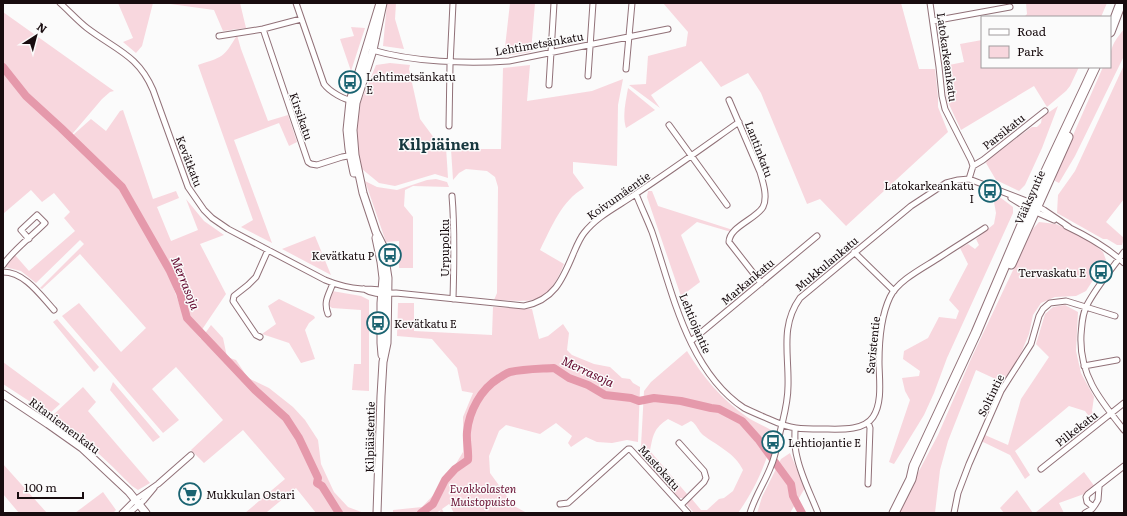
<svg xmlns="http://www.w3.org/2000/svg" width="1127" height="516" font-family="Literata,serif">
  <rect width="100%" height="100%" fill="#fbfbfb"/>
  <path fill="#f8d7de" d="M118 3H153L142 46 136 53 123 42 133 38Z
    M163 3H240L246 28 223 31 214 10Z
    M387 3H396L395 19 404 49 383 46Z
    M510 3H535L531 52 504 56Z
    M663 3H901L919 69H935L938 97V107L948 132 846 226 820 199 807 204 761 93 748 73 721 87 701 61 651 95 660 108 629 85 646 84 648 56 686 46 688 32Z
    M1026 3H1107L1101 17H1024L1027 14Z
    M3 12 114 91 110 92 102 99 68 139 120 190 168 273 185 320 201 339 211 325 223 338 227 357 236 360 248 378 269 388 293 407 305 420 318 440 321 464 334 492 348 507 364 513H316L296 488 267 512 268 513H245L285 479 243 430 204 463 191 450 223 420 176 367 152 389 179 420 163 433 62 316 79 303 121 352 146 328 80 254 42 289 40 288 84 244 80 240 36 283 21 271 5 267 15 255 29 271 75 231 64 218 70 212 54 193 42 202 31 190 3 214Z
    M351 27 365 28 351 71 340 39 354 36Z
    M1124 29V56L1075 156 1059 183 1055 181 1056 174 1103 67H1110C1110 48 1112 44 1124 29Z
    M237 35 241 49 268 121 288 115 297 142 289 146 279 123 234 140 272 243 241 227 253 220 198 65C222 57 224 58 237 35Z
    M982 40V67H1079L1070 86 1066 91 1047 107 1034 86 961 130 947 100 944 66 964 62 960 44Z
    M390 63 410 65 409 69 420 119 440 146 446 147 448 178 435 174 395 186 379 183 362 169 358 154 357 126 359 106 376 65Z
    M530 65 527 101 592 91 623 79 618 105 617 166 573 162V173L584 188C562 200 551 228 540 250L564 264C558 279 549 297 532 300 521 302 505 300 494 300L497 293 498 187 495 177 487 171 466 169 459 173 453 180 451 149H501L503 68Z
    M1124 65V199L1106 222 1124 238 1122 245H1117L1107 239H1103L1057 213 1058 195 1075 171Z
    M628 88 655 110 626 128C622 115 626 101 628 88Z
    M1058 106 1042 148 1025 185 1019 191 996 180 986 163 989 158 1032 127H1037L1041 123 1042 117Z
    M123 110 153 199 176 191 179 198 157 207 171 241 198 230 186 199 204 221 224 235 200 244 226 294 201 331 189 317 172 269 124 185 73 135 91 119 106 131 120 111Z
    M436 179 447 182 449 187 413 186 405 190 404 206 413 217V268H399V241L386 242 365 181 377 187 397 190 427 180Z
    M648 191H652L658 206 733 230 731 232 697 222 681 235 700 282 684 294 701 329 696 333 685 308 647 197Z
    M997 195 1013 207V213L947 358 934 393 924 415 894 464 889 462 910 400 905 391 902 378 919 376 920 371 903 359 904 351 928 338 939 317 956 319 959 311 949 300 968 264 960 248 968 244 975 249 979 245 976 239 994 224 996 213 994 202Z
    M1039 222 1056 224 1086 238 1103 252 1106 260 1086 291 1076 296 1055 297 1041 303 1033 315 1029 334 1019 358 1002 382 976 370 948 441 940 470 935 513H899L919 471 938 435 971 359 1032 230Z
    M315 236 331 275 282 249Z
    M332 291 361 296 369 300V391L352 390 354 364H361V310L332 308 328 305Z
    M279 299 314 316 315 318 309 323 305 330 315 359 301 363 289 343 262 334 276 324 268 306Z
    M398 303H414V331L492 335 493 307 532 309 539 339 548 336 563 324 569 333 567 350 572 355 594 364 610 367 622 378 630 379 633 383 640 387 638 442 627 440 612 443 597 442 586 437 571 447 568 443 572 436 556 423 540 434 506 425 499 431 489 456 490 473 514 506 527 513H454L449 504 442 509 444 513H439L441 510 436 513H393V510L422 507 440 488 444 478 454 467 463 452V417L473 393 462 391 457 368 432 339 397 336Z
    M1065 305 1078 312 1076 351 1081 373 1094 397 1092 411 1097 421 1094 423 1085 411 1069 406 1015 451 1030 475 1025 479 1010 455 981 441 985 435 1008 445 1021 399 1049 357 1036 344 1045 314 1053 307Z
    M57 319 99 367 94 372 53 322Z
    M687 351C703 377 721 399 747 417 754 422 763 425 771 430L773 433C769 459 754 491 738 513H694L687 505 688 501 691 498 701 510H707L719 499 724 498 733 491 743 470C735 453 716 445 703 435 698 431 697 424 691 421L682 426 668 419C654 428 653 435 650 451L687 494 684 498H679L640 455 639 452 641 446 644 391 651 382Z
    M3 362 60 404 49 414 3 384Z
    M113 382 160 437 153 442 110 390Z
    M83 387 96 402 88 411 150 483 138 490 132 486C107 461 82 436 52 416Z
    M790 453 805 488 790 513H757L762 497 781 459Z
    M3 464 47 513H19L3 494Z
    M1084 472 1095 487 1084 494 1059 503 1064 513H1035Z
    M1017 490 1033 513H1004L1000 508Z
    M103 492 116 510 113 513H75Z"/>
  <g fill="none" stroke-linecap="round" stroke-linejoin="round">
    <path stroke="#e599ab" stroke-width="8" d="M3 67 26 96 61 128 122 187 170 271 180 293 187 318 255 390 286 418 299 438 318 478 317 483 322 486 339 513
      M421 513 433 504 445 480 455 469 468 460C469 451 466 441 467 432 469 411 481 389 499 378 503 376 506 373 510 372 524 369 539 369 554 368L569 378 588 385 605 395 631 398 639 401 654 398 681 401 711 408 719 409 742 421 758 439 791 484 793 496 802 513"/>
    <g stroke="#917178" stroke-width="7">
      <path id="street" d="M60 3C69 11 78 21 87 28 116 50 138 55 153 90L188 187 204 210 212 218 228 229 325 280C337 285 349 288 362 289 370 290 375 288 383 291
        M296 3 324 84C329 91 345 101 353 100
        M930 3 939 67 942 96 945 109 971 160 973 166 969 179
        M933 21 1010 7
        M263 29 308 162 311 164 317 165 342 157 354 155
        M219 36 263 29 301 19
        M372 50C413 62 466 64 509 61L668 29
        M626 69 632 3
        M588 76 593 3
        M549 85 554 3
        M729 100 760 172C763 182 768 197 763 207 756 219 729 227 729 242L761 283
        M669 125 727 205
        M449 126 450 65 453 3
        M973 166 983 160 1045 111
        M636 194C641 207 647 219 652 232 672 291 688 371 744 408 750 411 757 414 764 417 773 421 785 427 796 428 804 429 813 429 821 429 837 429 863 432 873 417 883 402 879 378 879 362 879 341 881 316 890 297 898 280 925 267 940 257 955 247 970 238 985 228
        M452 196C455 230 454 265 453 299
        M1011 198 1029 209 1054 220
        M1066 226C1087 236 1107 247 1124 263
        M854 252 894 291
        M1124 252C1111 270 1097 286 1087 305 1082 314 1082 324 1081 335 1079 375 1100 400 1124 430
        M3 265C14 249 31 237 45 223L37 215 21 230 29 239
        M3 272C25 272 41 296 54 310
        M364 289C375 296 384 293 396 293L524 306C555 300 563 278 574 252 577 245 580 238 584 233 598 215 619 206 637 193 672 170 705 146 739 122
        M328 314C323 301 329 295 333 283
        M260 337 256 335 233 301 234 296 248 285 256 277 268 250
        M691 341 817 236
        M1084 366 1117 360
        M868 422 870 428 868 484
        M795 428C795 438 794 447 797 457 801 476 811 495 818 513
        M679 443 704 471 706 478 704 482 681 505
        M1041 469 1124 403
        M1099 487 1098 500 1095 505 1092 506 1087 502 1086 497 1088 494 1124 466
        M560 504 568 503 628 449H630L688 513
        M122 513 135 500 158 484 191 455
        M129 513 144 500 154 488
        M750 513C755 496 765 482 771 466 775 457 777 446 779 437 783 418 788 405 788 386 789 354 780 326 800 298L911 206 946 183 958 180 969 179 1029 202 1044 210 1069 227
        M954 513 958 493 969 464 1001 391 1031 344 1039 316 1043 309 1050 303 1066 301 1115 316
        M1085 513 1092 509 1095 505"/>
    </g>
    <g stroke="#917178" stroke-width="9">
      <path id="secondary" d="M354 173 349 149 347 130 350 101 380 3
        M376 238 381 262 383 278 381 303V343L382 355
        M3 394 48 424 82 448 129 492 146 513
        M377 513 381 396 383 362 387 343 388 278 383 246 376 232 363 193 355 155 353 130 356 103 373 50 383 3"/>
    </g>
    <g stroke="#917178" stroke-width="11">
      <path id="highway" d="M1110 32 1121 3
        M1011 264 1068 137
        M894 513 911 479 914 466 976 333 1033 199 1095 67"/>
    </g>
    <use href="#street" stroke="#fff" stroke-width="5"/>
    <use href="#secondary" stroke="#fff" stroke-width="7"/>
    <use href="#highway" stroke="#fff" stroke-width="9"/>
  </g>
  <defs>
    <g id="bus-ring" transform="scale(1.15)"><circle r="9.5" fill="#fbfbfb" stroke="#1a6371" stroke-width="1.5"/><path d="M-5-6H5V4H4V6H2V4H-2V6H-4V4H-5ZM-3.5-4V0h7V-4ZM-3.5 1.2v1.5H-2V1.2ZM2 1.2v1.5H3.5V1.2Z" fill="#1a6371"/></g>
    <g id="supermarket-ring" transform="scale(1.15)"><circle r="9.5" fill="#fbfbfb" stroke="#1a6371" stroke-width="1.5"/><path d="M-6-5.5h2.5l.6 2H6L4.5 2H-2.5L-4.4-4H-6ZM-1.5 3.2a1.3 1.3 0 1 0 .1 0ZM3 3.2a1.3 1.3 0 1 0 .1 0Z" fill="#1a6371"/></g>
  </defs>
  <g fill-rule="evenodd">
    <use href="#bus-ring" x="350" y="82"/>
    <use href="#bus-ring" x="990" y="191"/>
    <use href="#bus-ring" x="390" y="255"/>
    <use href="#bus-ring" x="1101" y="272"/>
    <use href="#bus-ring" x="378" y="323"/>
    <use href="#bus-ring" x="773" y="442"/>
    <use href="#supermarket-ring" x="190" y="494"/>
  </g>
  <g text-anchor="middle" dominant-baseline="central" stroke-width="3" stroke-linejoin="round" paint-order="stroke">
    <g font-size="11" fill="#180c0f" stroke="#fbfbfb">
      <text transform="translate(539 43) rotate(-10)">Lehtimetsänkatu</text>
      <text transform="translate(948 57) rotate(82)">Latokarkeankatu</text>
      <text transform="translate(302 116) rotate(71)">Kirsikatu</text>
      <text transform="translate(1003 131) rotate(-38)">Parsikatu</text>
      <text transform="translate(760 149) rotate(69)">Lantinkatu</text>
      <text transform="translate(190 161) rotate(69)">Kevätkatu</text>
      <text transform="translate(618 195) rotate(-35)">Koivumäentie</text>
      <text transform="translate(1029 197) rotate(-66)">Vääksyntie</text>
      <text transform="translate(444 248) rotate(-90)">Urpupolku</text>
      <text transform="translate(826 263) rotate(-40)">Mukkulankatu</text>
      <text transform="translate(747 281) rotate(-40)">Markankatu</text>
      <text transform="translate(696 323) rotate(67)">Lehtiojantie</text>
      <text transform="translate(872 345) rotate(-84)">Savistentie</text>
      <text transform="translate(990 395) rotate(-64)">Soltintie</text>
      <text transform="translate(65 425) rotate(37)">Ritaniemenkatu</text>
      <text transform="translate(1076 428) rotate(-38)">Pilkekatu</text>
      <text transform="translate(369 437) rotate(-89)">Kilpiäistentie</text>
      <text transform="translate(660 467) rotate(48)">Mastokatu</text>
    </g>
    <g font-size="11" fill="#180c0f" stroke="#fbfbfb" text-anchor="start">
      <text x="366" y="76">Lehtimetsänkatu<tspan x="366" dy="13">E</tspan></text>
      <text x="974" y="185" text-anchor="end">Latokarkeankatu<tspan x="974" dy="13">I</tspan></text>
      <text x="374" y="255" text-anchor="end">Kevätkatu P</text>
      <text x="1086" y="272" text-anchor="end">Tervaskatu E</text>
      <text x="394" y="323">Kevätkatu E</text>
      <text x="788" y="442">Lehtiojantie E</text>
      <text x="206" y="494">Mukkulan Ostari</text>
    </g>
    <g font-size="11" font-style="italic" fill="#6a1133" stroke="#fbfbfb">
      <text x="483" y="488">Evakkolasten<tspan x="483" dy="13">Muistopuisto</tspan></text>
    </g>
    <g font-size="12" font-style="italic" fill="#60032a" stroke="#fbfbfb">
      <text transform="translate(186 283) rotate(68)">Merrasoja</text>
      <text transform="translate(588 371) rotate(25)">Merrasoja</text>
    </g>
    <g font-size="15" font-weight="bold" fill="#18383f" stroke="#fbfbfb">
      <text x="439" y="143">Kilpiäinen</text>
    </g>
  </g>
  <rect width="1127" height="516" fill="none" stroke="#180c0f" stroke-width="8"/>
  <rect x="981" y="16" width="130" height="52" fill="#fbfbfb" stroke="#a09b9d"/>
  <rect x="989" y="29" width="20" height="6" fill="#ffffff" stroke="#a09b9d"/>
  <text x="1017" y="36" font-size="12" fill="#180c0f">Road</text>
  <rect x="989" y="46" width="20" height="12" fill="#f8d7de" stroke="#a09b9d"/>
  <text x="1017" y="56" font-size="12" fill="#180c0f">Park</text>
  <g transform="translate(36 36) rotate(36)" stroke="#fbfbfb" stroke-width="3" paint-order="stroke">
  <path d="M0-3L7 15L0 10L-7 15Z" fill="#180c0f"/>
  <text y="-6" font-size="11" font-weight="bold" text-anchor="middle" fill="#180c0f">N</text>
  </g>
  <path d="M18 492v6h65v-6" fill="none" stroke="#180c0f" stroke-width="2"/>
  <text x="24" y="492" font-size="12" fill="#180c0f" stroke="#fbfbfb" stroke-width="3" paint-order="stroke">100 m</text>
</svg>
